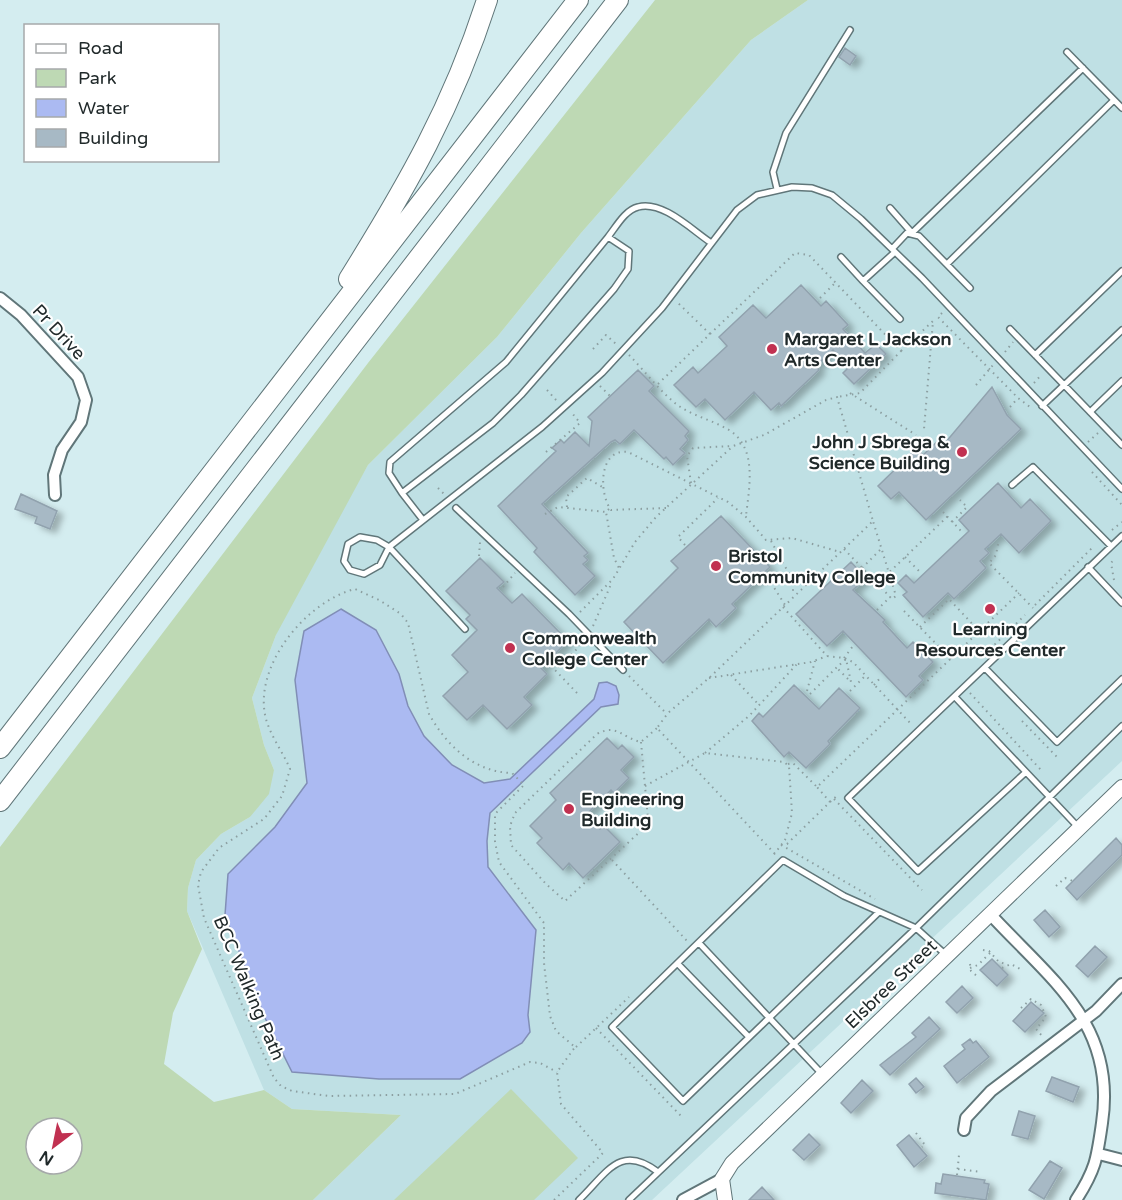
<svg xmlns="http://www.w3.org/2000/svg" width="1122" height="1200" font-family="'Varela Round',sans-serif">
  <defs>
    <filter id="shadow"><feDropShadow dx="6" dy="4" stdDeviation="3" flood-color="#0004"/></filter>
  </defs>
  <rect width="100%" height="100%" fill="#d4edf0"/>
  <path fill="#bfe0e4" d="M808 0H1122V761L652 1200H313L401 1115 292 1109 264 1090 187 911 188 888 196 860 221 834 250 817 274 770 264 745 252 698 287 606 368 465 497 337 581 233 751 40Z"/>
  <path fill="#bed9b4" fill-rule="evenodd" d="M655 0H808L751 40 581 233 497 337 368 465 276 635 252 698 264 745 274 770 269 794 250 817 221 834 196 860 188 888 187 911 202 949 173 1013 164 1064 214 1102 264 1090 292 1109 401 1115 313 1200H0V847L368 363ZM36 1128H72V1164H36Z
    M511 1089 578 1158 534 1200H394Z"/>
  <path fill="#abbaf2" stroke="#818eb6" stroke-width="1.5" d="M341 609 376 630 399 674 408 706 424 736 452 765 484 783 510 779 594 699 599 683 607 682 616 686 619 695 618 704 601 707 490 813 487 841 488 867 536 930 528 1015 530 1032 522 1043 460 1079H379L292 1072 265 1018 225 915 228 874 275 827 307 783 295 680 304 631Z"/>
  <path fill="#a7b9c5" stroke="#91a2ae" stroke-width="1.5" filter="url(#shadow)" d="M845 48 856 56 850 65 839 57Z
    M801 285 821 306 826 301 848 325 843 329 865 353 876 344 886 354 854 384 843 373 849 367 833 350 816 366 819 370 781 406 779 403 771 410 754 392 725 420 705 399 696 407 674 385 693 367 698 373 727 346 719 337 753 305 766 318Z
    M638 370 654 386 649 391 689 431 685 436 688 440 680 449 685 453 673 465 666 457 664 459 634 430 620 444 615 440 611 442 542 504 588 553 584 556 588 560 583 564 595 576 575 595 534 552 537 548 498 506 556 451 552 448 561 440 564 443 575 432 589 446 592 421 588 417Z
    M992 387 1007 415 1021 429 926 520 899 492 891 499 878 486 917 448 923 455 940 439 945 443Z
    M998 483 1021 508 1030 499 1051 521 1019 553 1001 534 985 549 989 553 980 561 986 568 954 599 948 593 923 617 903 595 907 592 898 583 906 575 914 583 969 531 959 520Z
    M21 494 57 511 50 529 35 523 37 517 15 509Z
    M721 516 770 567 732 604 736 608 716 627 709 619 663 663 624 622 678 568 671 561Z
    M480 558 504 582 497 588 512 603 522 594 568 641 541 668 547 674 524 697 532 705 507 729 483 705 467 720 443 696 468 672 452 655 477 630 466 619 470 615 446 591Z
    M851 562 866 578 853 590 885 620 883 622 907 648 913 642 933 662 919 676 923 680 906 697 843 631 827 646 796 614Z
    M794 685 819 709 839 688 860 708 828 741 830 744 806 768 789 752 784 757 752 721 759 713 763 717Z
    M607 738 618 749 622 745 634 757 621 770 629 778 614 793 611 790 586 815 600 829 604 826 620 842 583 878 569 863 563 870 537 843 542 838 530 826 556 800 550 793Z
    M1116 838 1122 845V855L1077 900 1066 888Z
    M1045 910 1060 927 1049 937 1034 920Z
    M1095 946 1107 957 1088 977 1076 966Z
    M992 959 1008 975 997 986 980 970Z
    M962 986 973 998 957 1013 946 1002Z
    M1031 1002 1044 1013 1025 1032 1013 1021Z
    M929 1017 940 1029 890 1075 880 1065 916 1037 912 1033Z
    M970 1039 973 1043 976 1041 989 1057 957 1083 944 1066 965 1049 962 1045Z
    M1052 1077 1079 1087 1073 1102 1046 1091Z
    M916 1078 924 1087 916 1093 909 1084Z
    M862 1080 873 1091 851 1113 841 1103Z
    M1019 1111 1035 1116 1028 1139 1012 1135Z
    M809 1134 820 1145 804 1160 793 1150Z
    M909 1135 927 1156 914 1167 897 1145Z
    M1050 1161 1062 1168 1044 1199 1029 1190Z
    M943 1174 985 1180 984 1183 989 1184 986 1200 935 1193 936 1183 941 1184Z
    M762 1187 774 1200H749Z"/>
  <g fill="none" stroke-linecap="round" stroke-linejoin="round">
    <g stroke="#607679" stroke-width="8">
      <path id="service" d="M1067 52 1122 108
        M777 189 773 172 786 133 850 30
        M890 208 912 233 1083 68
        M608 237C616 227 625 210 638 207 662 200 692 230 710 242
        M892 249 907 233 919 236 970 288
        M895 252 863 281 900 319
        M841 257 863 281
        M947 264 1114 100
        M1010 329 1122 445
        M1035 355 1122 271
        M1042 406 1122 330
        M1090 412 1122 381
        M1012 485 1033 467 1111 546
        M402 493 389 473 390 462 506 362 608 237 629 251 628 269 614 289 521 395 493 423 402 493 423 520
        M456 508 569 614 623 670
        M360 537 377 540 389 547 380 565 364 574 350 570 344 561 348 544Z
        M1088 567 1122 603
        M465 629 389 547 542 427 602 373 662 308 737 210 757 195 792 187 812 188 832 195 861 219 922 278 1122 489
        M985 668 1057 742 1122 679
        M955 697 1079 828
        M1026 772 918 871 848 798 1122 536
        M879 912 683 1101 612 1027 783 860 844 896 916 928 945 954
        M699 943 823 1075
        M678 964 748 1036
        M579 1200C607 1173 620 1143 658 1172
        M629 1200 916 928 1122 726"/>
    </g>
    <g stroke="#607679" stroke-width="14">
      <path id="minor" d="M0 298 21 315 78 377 86 400 81 422 62 450 54 475 55 495
        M990 914C1050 979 1117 1024 1102 1123 1097 1158 1096 1169 1076 1200
        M964 1130 966 1118 991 1091 1096 1011 1122 984
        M1099 1154 1122 1160
        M683 1200 722 1179"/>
    </g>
    <g stroke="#607679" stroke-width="16">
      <path id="tertiary" d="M725 1200 722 1179 732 1163 1122 787"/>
    </g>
    <g stroke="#607679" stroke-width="22">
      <path id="motorway" d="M349 279C407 186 453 106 487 0
        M0 748 578 0
        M0 801 618 0"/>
    </g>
    <path stroke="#8c9fa1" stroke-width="2" stroke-dasharray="1.5 4.5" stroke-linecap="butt" d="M820 298 836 282
      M942 313 938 317 1018 398 1030 407
      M710 334 795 253 809 255 901 351 860 393 837 397
      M593 349 606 335 616 344
      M901 351 933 321 924 429
      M1005 352 1013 342
      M629 355C646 372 663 396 682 408 697 417 714 421 729 430 758 448 749 488 746 516
      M1034 383 1042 374
      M658 384 710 334 678 303
      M976 385 993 365
      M600 386 611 397
      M547 390 557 401
      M850 393 916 435
      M1010 407 1018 398
      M1088 442 1099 432
      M546 452 580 423 572 413
      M1092 472 1122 505
      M691 483 687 456 693 448 733 446
      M438 488 444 494
      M567 507 566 497 587 478 604 488
      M666 508 611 510C599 494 598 448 628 452L728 502 746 517 766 540 792 538 840 552
      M609 509 606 512 614 558 619 568
      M943 512 962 532
      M545 514 558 507 606 512
      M952 522 967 507 960 500
      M1112 530 1122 522
      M771 541 793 581V595
      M998 544 996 555 989 563 1033 608
      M685 545 678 537 718 498
      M844 549 892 599 896 596 873 521
      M479 556 480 542
      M905 557 921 573
      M862 568 881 549
      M768 578 785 605
      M1114 580 1111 563 1115 558
      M877 584 948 516
      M503 587 515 573
      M1035 605 1093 547
      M783 607 827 656 844 658 853 662 912 725
      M877 610 890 597
      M904 611 951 659
      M580 612 613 579 635 542 656 517 733 446 764 435 826 400 837 397 873 521 709 678 668 713 657 728 776 855
      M593 626 612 582
      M920 627 949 599 979 631
      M986 653 1025 615
      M844 658 853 646
      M731 675 759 705
      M629 676 667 714
      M709 678 811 662 827 656
      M874 685 881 677
      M807 691 815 661
      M850 691 865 676
      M577 693 555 670 579 647 580 637
      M970 693 1041 770
      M810 694 835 669 846 659 851 682 836 667
      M1022 721 1057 757
      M641 742 648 819 644 828 565 901 546 884 511 845 510 826 515 813 597 734C617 723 622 738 641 742L657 728
      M705 753 750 715 797 664
      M788 764 793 763 817 787 1019 593
      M645 786 705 753 784 762 789 766 792 813 785 840 772 857
      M834 799 922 890
      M830 802 839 794
      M781 845 875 899
      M781 845 787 844 830 802 817 787
      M612 860 688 942
      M1056 886 1065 878 1073 881
      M983 950 989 951 999 962 1006 964
      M970 964 971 971 977 976
      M970 968 978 965 990 953
      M1002 968 1011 964 1022 970
      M1021 1008 1031 999 1041 1005 1046 1017 1036 1029 1043 1037
      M596 1028 681 1116
      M576 1047 629 997
      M916 1133 925 1145 922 1147
      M958 1169 981 1172
      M957 1175 959 1155
      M554 1200 603 1153 561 1104 557 1072 575 1047 556 1031 550 1016 544 963V923L499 862 495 842V814L524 785 512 773C474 772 447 746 429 714L408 623 401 614 379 600 355 589C307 601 252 666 266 719 271 737 283 752 290 769L282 796 264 819 219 848 201 872 198 885 204 918 274 1078 281 1086 292 1091 329 1096 455 1094 530 1062 540 1063 557 1072"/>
    <use href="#service" stroke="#fff" stroke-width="5"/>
    <use href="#minor" stroke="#fff" stroke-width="10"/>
    <use href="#tertiary" stroke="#fff" stroke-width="14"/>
    <use href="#motorway" stroke="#fff" stroke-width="20"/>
  </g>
  <g fill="#c13151" stroke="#fff" stroke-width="2">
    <circle cx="772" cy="349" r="6"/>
    <circle cx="962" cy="452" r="6"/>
    <circle cx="716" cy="566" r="6"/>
    <circle cx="990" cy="609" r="6"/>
    <circle cx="510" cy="648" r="6"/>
    <circle cx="569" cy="809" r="6"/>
  </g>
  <g text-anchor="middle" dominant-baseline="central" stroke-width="4.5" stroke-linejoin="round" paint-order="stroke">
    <g font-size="18" fill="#20292a" stroke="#fff">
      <text transform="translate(59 332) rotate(47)">Pr Drive</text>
      <text transform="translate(891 984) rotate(-44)">Elsbree Street</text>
      <text transform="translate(249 988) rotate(67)">BCC Walking Path</text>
    </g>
    <g font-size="18" font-weight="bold" fill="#20292a" stroke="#fff" text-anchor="start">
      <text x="784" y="339">Margaret L Jackson<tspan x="784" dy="21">Arts Center</tspan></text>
      <text x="950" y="442" text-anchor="end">John J Sbrega &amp;<tspan x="950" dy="21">Science Building</tspan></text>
      <text x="728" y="556">Bristol<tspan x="728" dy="21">Community College</tspan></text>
      <text x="990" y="629" text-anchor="middle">Learning<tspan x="990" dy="21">Resources Center</tspan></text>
      <text x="522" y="638">Commonwealth<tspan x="522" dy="21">College Center</tspan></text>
      <text x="581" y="799">Engineering<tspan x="581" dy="21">Building</tspan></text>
    </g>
  </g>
  <rect x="24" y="24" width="195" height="138" fill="#ffffff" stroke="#a6a9aa" stroke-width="1.5"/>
  <rect x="36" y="44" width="30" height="9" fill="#ffffff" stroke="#a6a9aa" stroke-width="1.5"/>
  <text x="78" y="54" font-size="18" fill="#20292a">Road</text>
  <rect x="36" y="69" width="30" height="18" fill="#bed9b4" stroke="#a6a9aa" stroke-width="1.5"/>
  <text x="78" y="84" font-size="18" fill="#20292a">Park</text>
  <rect x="36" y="99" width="30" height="18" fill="#abbaf2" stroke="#a6a9aa" stroke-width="1.5"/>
  <text x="78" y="114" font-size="18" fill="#20292a">Water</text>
  <rect x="36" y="129" width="30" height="18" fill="#a7b9c5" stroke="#a6a9aa" stroke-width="1.5"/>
  <text x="78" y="144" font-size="18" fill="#20292a">Building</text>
  <g transform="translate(54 1146) rotate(212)"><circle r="28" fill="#ffffff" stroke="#a6a9aa" stroke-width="1.5"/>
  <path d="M0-4.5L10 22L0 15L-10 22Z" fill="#c13151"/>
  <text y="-9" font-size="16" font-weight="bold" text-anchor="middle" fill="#20292a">N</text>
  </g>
</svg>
